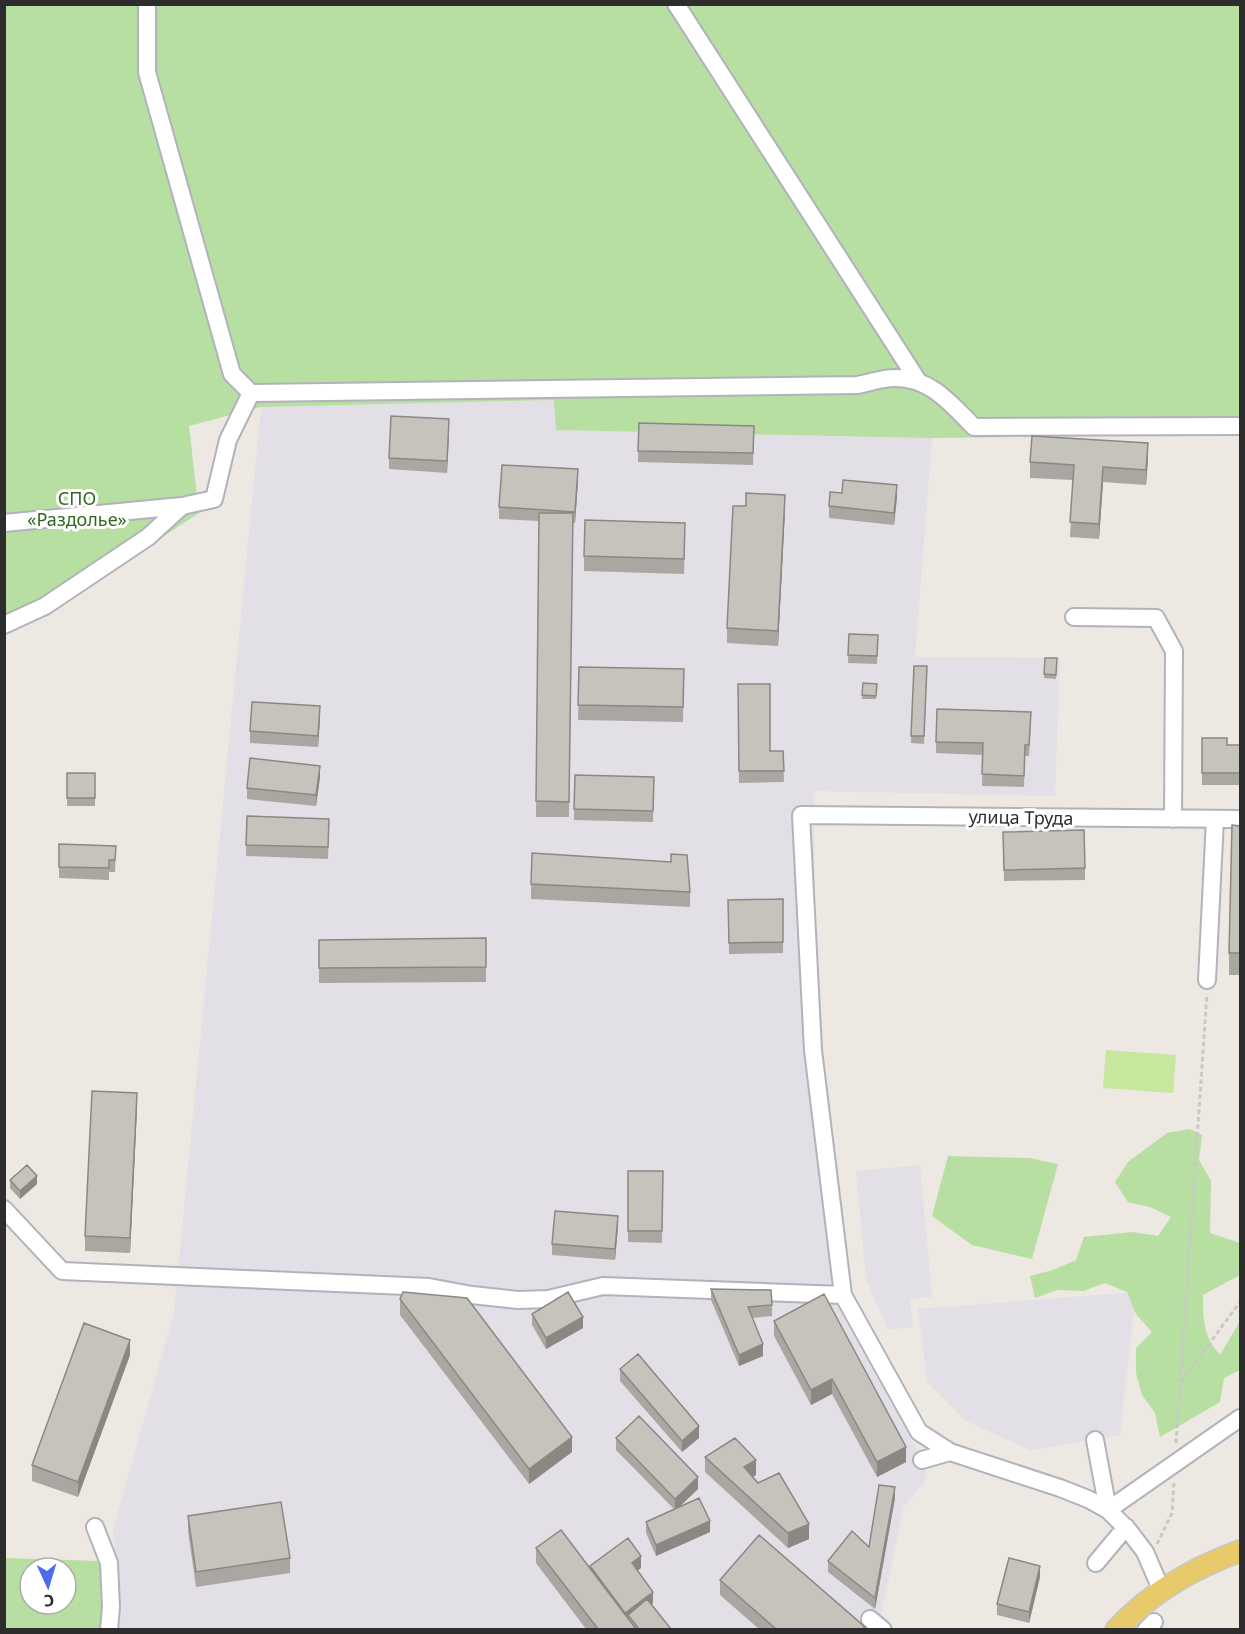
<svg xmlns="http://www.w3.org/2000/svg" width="1245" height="1634" font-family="'Noto Sans',sans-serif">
  <rect width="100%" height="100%" fill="#ede8e1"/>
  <path fill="#e2e0e6" d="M554 400 557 430 932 438 915 657 1060 658 1055 796 814 791 815 981 833 1158 820 1159 835 1302 920 1455 927 1479 904 1506 880 1620 875 1629H116L119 1603 113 1530 174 1312 261 407Z
    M920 1165 932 1297 910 1299 913 1327 888 1330 866 1279 856 1171Z
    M1136 1292 1120 1435 1030 1450 966 1421 927 1382 918 1309Z"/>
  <path fill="#b7dfa1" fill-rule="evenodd" d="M5 5H1240V434L932 438 556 430 554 400 261 407 189 426 199 513 48 612 5 633Z
    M1190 1129 1202 1135 1199 1160 1211 1181 1210 1233 1240 1243V1275L1203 1295C1203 1320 1203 1335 1220 1355L1240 1321V1370L1224 1378 1220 1402 1160 1437 1155 1413 1142 1395 1136 1373V1348L1152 1332 1136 1314 1127 1292 1105 1283 1083 1291 1057 1290 1035 1298 1030 1276 1053 1270 1076 1260 1084 1237 1133 1232 1158 1236 1171 1217 1150 1207 1128 1202 1115 1182 1128 1162 1167 1133Z
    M948 1156 1029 1158 1058 1164 1032 1259 972 1245 932 1216Z
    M4 1558 100 1561 105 1606 102 1629H5ZM30 1568H66V1604H30Z"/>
  <path fill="#c7e69e" d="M1106 1050 1176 1055 1173 1093 1103 1088Z"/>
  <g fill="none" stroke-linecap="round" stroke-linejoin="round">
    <g stroke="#b1b2bc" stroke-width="20">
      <path id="minor" d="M147 4V72L232 374 251 393 857 385C869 383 882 378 894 378 930 377 951 404 974 427L1240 426
        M676 4 918 381
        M4 523 182 506 214 499 228 440 251 393
        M1074 617 1156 618 1174 651 1173 819
        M4 625 45 606 148 537 182 506
        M1207 980 1215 819
        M4 1209 62 1271 429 1287 472 1295 518 1300 548 1299 603 1286 843 1295
        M1095 1440 1108 1510 1240 1418
        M922 1460 950 1452
        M95 1527 109 1563 111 1607 109 1630
        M1096 1563 1126 1527
        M1161 1589 1145 1552 1129 1531 1108 1510 1088 1499 1060 1488 950 1452 919 1432 843 1295 813 1050 801 815 1240 819
        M870 1619 883 1630
        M1146 1630 1154 1622"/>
    </g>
    <g stroke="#c8c8c8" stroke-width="24">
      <path id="major" d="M1116 1630C1150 1593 1193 1568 1240 1551"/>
    </g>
    <path stroke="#c8c8c8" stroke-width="3" stroke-dasharray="4.5 3" stroke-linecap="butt" d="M1181 1382 1240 1302
      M1176 1443 1207 994
      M1157 1544 1172 1513 1174 1482"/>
    <use href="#minor" stroke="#fff" stroke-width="16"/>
    <use href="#major" stroke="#e8ca6b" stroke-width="21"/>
  </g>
  <path fill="#aaa7a2" d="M639 423 754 426 753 465 638 462Z
    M449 431 447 473 389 469V458Z
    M1148 459 1146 485 1103 482 1099 539 1070 537 1073 480 1030 478V462Z
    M578 481 575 523H573L569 817H536L539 521 499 519V507Z
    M897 497 894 525 829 518V506Z
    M785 510 778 646 727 643V628Z
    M685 538 684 574 584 571V556Z
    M849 634 878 635 877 664 848 663Z
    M1045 658H1057L1056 679 1044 678Z
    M914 666H927L924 744 911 743Z
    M579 667 684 669 683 722 578 720Z
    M738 684 770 751H783L784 782 739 783Z
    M877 684 876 699H862V695Z
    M320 718 318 747 250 743V731Z
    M1031 724 1029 756H1025L1024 787 982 786 983 755 936 753V742Z
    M1202 738 1227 745H1240V785H1202Z
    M67 773H95V806H67Z
    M320 777 316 806 247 799V788Z
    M654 777 653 822 574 820V809Z
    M247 816 329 830 328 859 246 856Z
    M1240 826V975H1229V953Z
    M1003 832 1085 868V880L1004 881Z
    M59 844 116 846 115 872H109V880L59 878Z
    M531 884 690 892V907L531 899Z
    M728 900 783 942V953L729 954Z
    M319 940 486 967V982L319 983Z
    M137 1108 130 1253 85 1251V1236Z
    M628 1171H663L662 1243 628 1242Z
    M10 1180 37 1184 20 1199 10 1188Z
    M618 1227 615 1260 552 1255V1244Z
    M711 1289 772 1305V1316L752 1318 763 1356 739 1366 711 1300Z
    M824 1294 906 1462 877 1477 832 1394 811 1405 774 1336V1321Z
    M400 1299 572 1452 529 1484 400 1315Z
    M532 1314 583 1328 546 1349 532 1325Z
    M130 1355 78 1497 32 1481V1465Z
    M620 1369 699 1438 682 1452 620 1381Z
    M616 1438 698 1489 679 1507 710 1532 656 1556 646 1533V1522L674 1509 616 1450Z
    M705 1457 756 1475 753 1477 809 1539 788 1548 705 1472Z
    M895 1498 875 1609 828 1572V1561L869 1547Z
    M188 1516 290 1558V1573L196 1587 188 1531Z
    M536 1548 590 1569V1566L641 1568 637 1570 653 1603 652 1605 671 1629H586L536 1563Z
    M1040 1577 1029 1623 997 1615V1604Z
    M720 1580 865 1629H759L720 1595Z"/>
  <path fill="#8b8884" d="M449 419V431L447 473V461Z
    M1148 443V459L1146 485V470Z
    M1103 467V482L1099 539V524Z
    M578 469V481L575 523V512Z
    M897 485V497L894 525V513Z
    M785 495V510L778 646V631Z
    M320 706V718L318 747V736Z
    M320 766V777L316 806V795Z
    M137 1093V1108L130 1253V1238Z
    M37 1176V1184L20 1199V1191Z
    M618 1216V1227L615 1260V1249Z
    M583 1317V1328L546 1349V1338Z
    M130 1340V1355L78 1497V1482Z
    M763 1344V1356L739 1366V1355Z
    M832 1379V1394L811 1405V1390Z
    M699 1426V1438L682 1452V1441Z
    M572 1437V1452L529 1484V1469Z
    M906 1447V1462L877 1477V1462Z
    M756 1460V1475L744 1482V1467Z
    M698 1477V1489L675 1511V1499Z
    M895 1487V1498L875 1609V1598Z
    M710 1521V1532L656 1556V1545Z
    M809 1524V1539L788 1548V1533Z
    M641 1556V1568L632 1575V1563Z
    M1040 1566V1577L1029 1623V1612Z
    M653 1592V1603L632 1620 628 1615V1622L625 1625V1613Z"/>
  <path fill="#c6c2bc" stroke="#8b8884" stroke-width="1.5" d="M391 416 449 419 447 461 389 458Z
    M639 423 754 426 753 453 638 451Z
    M1032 436 1148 443 1146 470 1103 467 1099 524 1070 522 1074 465 1030 462Z
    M502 465 578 469 575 512 499 507Z
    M843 480 897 485 894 513 829 506 830 492 842 493Z
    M746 493 785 495 778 631 727 628 733 506H746Z
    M539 513H573L569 802 536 801Z
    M585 520 685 523 684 559 584 556Z
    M849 634 878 635 877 656 848 655Z
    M1045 658H1057L1056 675 1044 674Z
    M914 666H927L924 736H911Z
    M579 667 684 669 683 707 578 705Z
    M863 683 877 684 876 696 862 695Z
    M738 684H770V751H783L784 771H739Z
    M252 702 320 706 318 736 250 731Z
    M937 709 1031 712 1029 745H1025L1024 776 982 774 983 743 936 742Z
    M1202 738H1227V745H1240V773H1202Z
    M250 758 320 766 316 795 247 788Z
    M67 773H95V798H67Z
    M575 775 654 777 653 811 574 809Z
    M247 816 329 819 328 847 246 845Z
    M1232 825 1240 826V953H1229Z
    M1084 830 1085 868 1004 870 1003 832Z
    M59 844 116 846 115 860H109V868L59 867Z
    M532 853 671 862V854L687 855 690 892 531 884Z
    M783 899V942L729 943 728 900Z
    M486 938V967L319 968V940Z
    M92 1091 137 1093 130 1238 85 1236Z
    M27 1165 37 1176 20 1191 10 1180Z
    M628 1171H663L662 1231H628Z
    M555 1211 618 1216 615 1249 552 1244Z
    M711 1289 771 1290 772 1305 748 1307 763 1344 739 1355Z
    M403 1292 467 1298 572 1437 529 1469 400 1299Z
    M568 1292 583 1317 546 1338 532 1314Z
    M824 1294 906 1447 877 1462 832 1379 811 1390 774 1321Z
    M84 1323 130 1340 78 1482 32 1465Z
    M638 1354 699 1426 682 1441 620 1369Z
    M639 1416 698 1477 675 1499 616 1438Z
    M735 1438 756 1460 744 1467 758 1483 779 1473 809 1524 788 1533 705 1457Z
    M879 1485 895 1487 875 1598 828 1561 852 1531 869 1547Z
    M699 1498 710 1521 656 1545 646 1522Z
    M281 1502 290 1558 196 1572 188 1516Z
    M561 1530 636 1629H598L536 1548Z
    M759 1535 865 1627 862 1629H776L720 1580Z
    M628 1538 641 1556 632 1563 653 1592 625 1613 590 1566Z
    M1009 1558 1040 1566 1029 1612 997 1604Z
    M647 1599 671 1629H639L628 1615Z"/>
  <g text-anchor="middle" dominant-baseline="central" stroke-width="6" stroke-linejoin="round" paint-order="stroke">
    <g font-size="18" fill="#2f6620" stroke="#fff">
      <text x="77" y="498">СПО<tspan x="77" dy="21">«Раздолье»</tspan></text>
    </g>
    <g font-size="18" fill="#2d2d2d" stroke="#fff">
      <text transform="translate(1021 817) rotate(1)">улица Труда</text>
    </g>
  </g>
  <rect width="1245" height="1634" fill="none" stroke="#2d2d2d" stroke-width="12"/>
  <g transform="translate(48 1586) rotate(176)"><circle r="28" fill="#ffffff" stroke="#ababab" stroke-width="1.5"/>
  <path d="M0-4.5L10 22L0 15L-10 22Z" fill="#4d6bee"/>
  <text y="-9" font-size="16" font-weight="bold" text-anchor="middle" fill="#2d2d2d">С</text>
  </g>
</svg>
